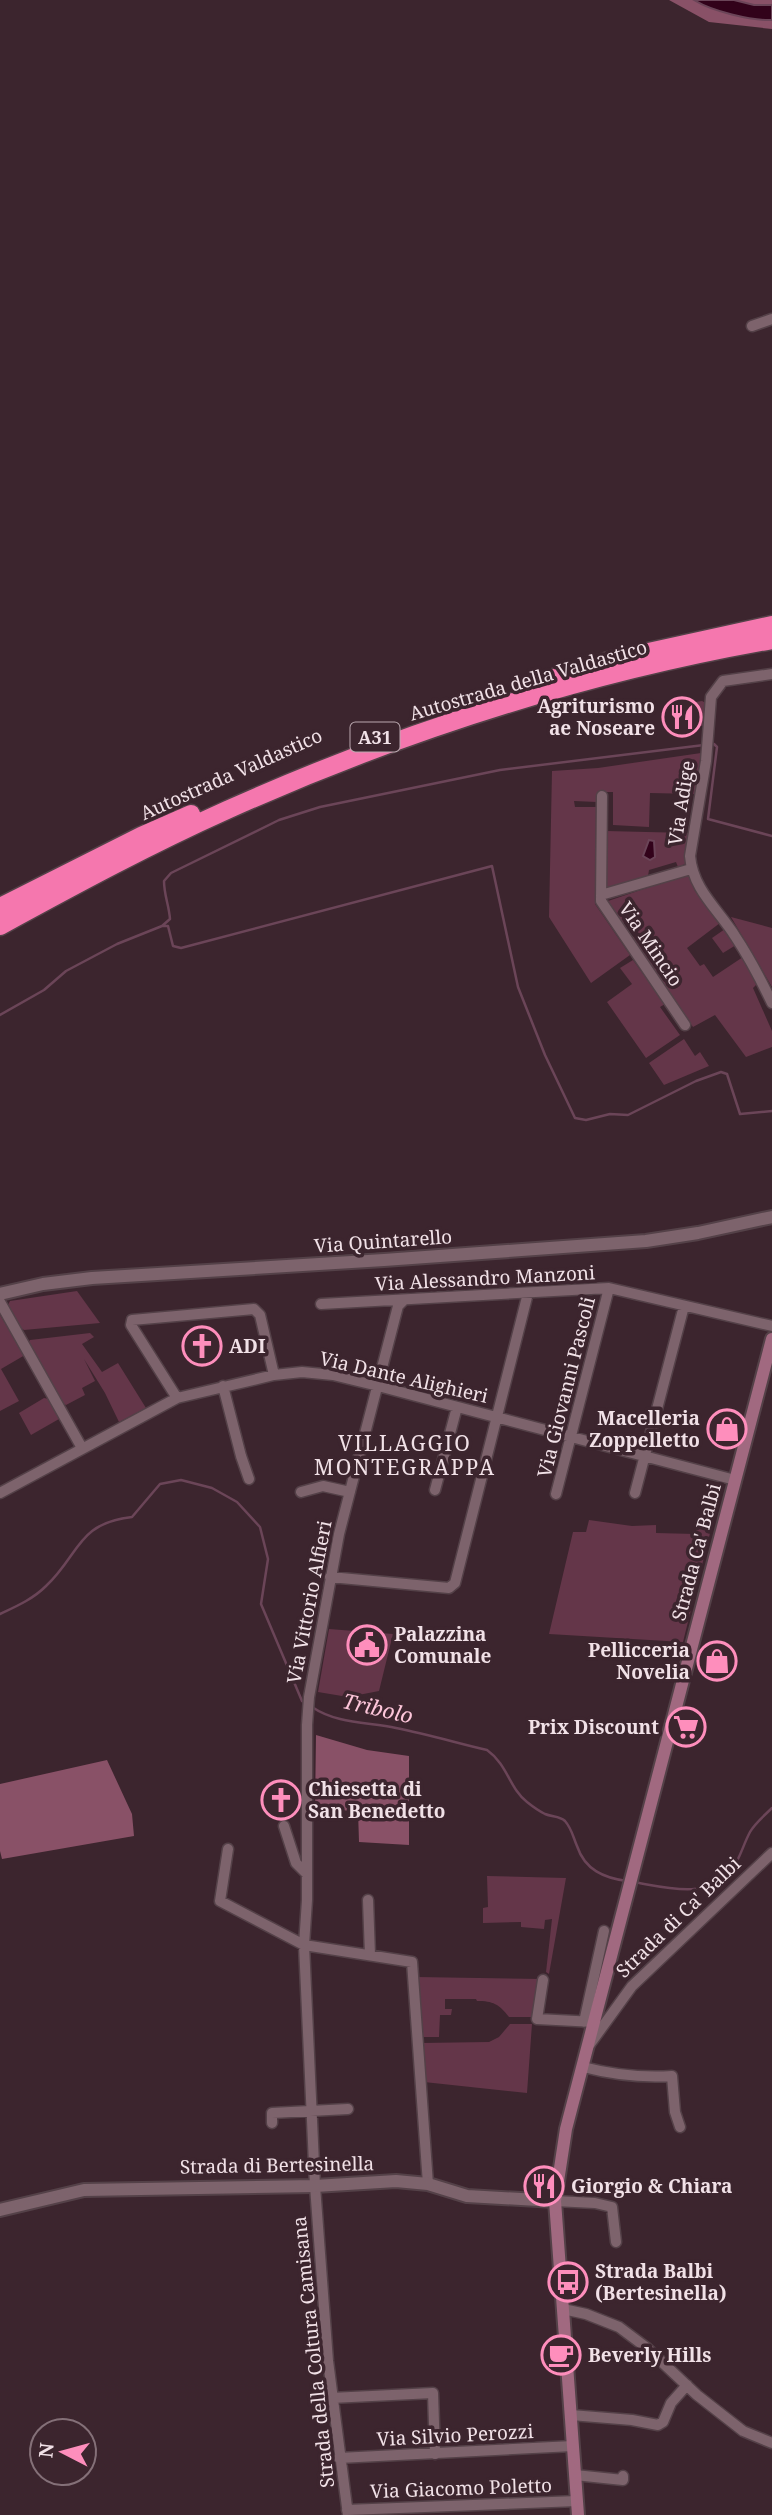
<svg xmlns="http://www.w3.org/2000/svg" width="772" height="2515" font-family="'Noto Serif',serif">
  <rect width="100%" height="100%" fill="#3c252e"/>
  <path fill="#643649" d="M702 701 708 704 707 725 690 728 688 708H682V704Z
    M701 753 695 794 650 793 649 827 613 825V792H598L597 802 574 801 575 807H596L595 904 630 955 591 983 549 917 552 771 598 768Z
    M606 831 688 833 685 864 678 867 676 862 649 870 648 876 608 888 605 885Z
    M688 874 695 891 720 923 687 948 700 966 704 964 713 977 743 957 757 984 753 988 772 1031V1047L746 1057 715 1015 693 1027 632 938 636 935 627 921 621 924 608 904V901Z
    M731 917 772 928V987Z
    M725 929 736 945 723 953 712 938Z
    M633 960 665 1004 660 1007 680 1035 646 1058 607 1002 632 984 620 968Z
    M684 1039 695 1056 700 1052 709 1066 664 1085 649 1063Z
    M77 1291 100 1323 24 1330 18 1326 7 1307 10 1301Z
    M0 1315 25 1355 1 1369 19 1401 0 1411Z
    M90 1333 94 1337 82 1344 102 1372 118 1363 146 1408 119 1422 105 1393 84 1359 95 1381 82 1388 85 1395 66 1405 62 1403 28 1343 30 1340Z
    M44 1398 49 1399 59 1419 31 1435 19 1413Z
    M589 1520 632 1526 656 1525V1533L695 1534 696 1530 700 1527 711 1529 683 1642 549 1634 573 1532H586Z
    M329 1629 393 1634 379 1691 348 1697 318 1692Z
    M487 1876 566 1878 549 1974 546 1972 552 1919 545 1920 544 1929 521 1927V1922L483 1923V1908L488 1907Z
    M416 1977 541 1979 534 2017H509C499 2004 493 2001 477 2001L476 1999H445V2009H452L451 2015H440L439 2037H420Z
    M510 2024H532L527 2093 424 2082 421 2043 489 2042 499 2037Z"/>
  <path fill="#895167" d="M669 0H772V29L709 22Z
    M316 1735 367 1750 409 1756V1845L359 1842 358 1811 315 1809Z
    M107 1760 132 1814 134 1836 2 1859 0 1851V1784Z"/>
  <path fill="#32021a" stroke="#6b4558" stroke-width="2" d="M694 0H734L754 5H772V20C752 21 711 11 694 0Z
    M649 840 654 841 655 857 650 860 643 856Z"/>
  <g fill="none" stroke-linecap="round" stroke-linejoin="round">
    <path stroke="#6b4558" stroke-width="2.5" d="M710 744H714L717 747 708 819 772 836
      M162 926H168L173 946 181 948 492 866 518 987 545 1055 575 1118 586 1120 610 1114 628 1115 696 1081 721 1072 727 1074 740 1114 772 1111
      M0 1015 44 990 66 971 117 944 162 926 170 919C169 905 164 895 164 881L171 873 279 820 320 807 500 770 704 745
      M0 1614C17 1606 33 1599 46 1586 80 1554 77 1523 132 1517L160 1484 181 1480 212 1488 237 1502 260 1527 268 1559 261 1604 302 1701 306 1704
      M312 1707C337 1724 368 1722 396 1728 427 1734 457 1743 487 1750 508 1765 509 1788 527 1802 532 1806 539 1811 545 1814 552 1817 560 1816 565 1821 572 1829 573 1837 577 1846 585 1870 604 1878 627 1881
      M633 1882C664 1887 708 1900 731 1871 740 1859 743 1845 750 1832 755 1823 765 1815 772 1808"/>
    <g stroke="#544148" stroke-width="13">
      <path id="minor" d="M752 326 772 319
        M772 674 723 681 711 697 706 761 690 856C693 890 718 909 735 936 749 957 761 980 772 1003
        M602 796 601 901 685 1025
        M601 895 691 869
        M0 1302 82 1448
        M321 1304 609 1288 772 1326
        M223 1386 241 1456 249 1479
        M177 1398 131 1325 132 1320 254 1309 260 1315 274 1375
        M435 1490 457 1407
        M301 1492 323 1486 350 1492
        M0 1493 177 1398 274 1375 302 1372 333 1375 378 1386 735 1480
        M635 1493 684 1306
        M556 1494 609 1288
        M330 1577 449 1588 455 1583 528 1293
        M284 1826 296 1863 307 1874
        M228 1849 220 1901 304 1945 412 1962 428 2184
        M368 1900 370 1955
        M543 1980 537 2019 595 2022
        M584 2022 604 1931
        M590 2044 632 1986 772 1853
        M583 2067C614 2075 641 2078 672 2076L675 2112 680 2127
        M272 2123V2113L348 2109
        M555 2201 595 2203 612 2207 616 2242
        M563 2309 586 2314 619 2327 647 2348 697 2395 743 2431 772 2443
        M331 2398 433 2393 435 2454
        M571 2415 632 2420 658 2425 663 2422 671 2403 687 2385
        M339 2458 573 2446
        M575 2475 623 2480V2476
        M347 2510 577 2501
        M348 2515 328 2361 315 2186 304 1945 307 1900V1725L309 1697 339 1534 398 1306 403 1301"/>
    </g>
    <g stroke="#544148" stroke-width="16">
      <path id="tertiary" d="M0 1294 43 1284 92 1278 384 1260 646 1241 698 1233 772 1217
        M0 2210 84 2190 315 2186 396 2181 428 2184 467 2196 555 2201"/>
    </g>
    <g stroke="#544148" stroke-width="16">
      <path id="secondary" d="M578 2515 555 2201 566 2129 772 1339"/>
    </g>
    <g stroke="#544148" stroke-width="21">
      <path id="motorway" d="M544 681 612 660 772 625
        M0 907 141 836 191 814
        M0 926C75 885 149 845 227 810 401 732 584 673 772 640"/>
    </g>
    <use href="#minor" stroke="#7d636c" stroke-width="10"/>
    <use href="#tertiary" stroke="#7d636c" stroke-width="12"/>
    <use href="#secondary" stroke="#a16980" stroke-width="12"/>
    <use href="#motorway" stroke="#f577ae" stroke-width="18"/>
  </g>
  <defs>
    <g id="restaurant-ring" transform="scale(2.0125)"><circle r="9.5" fill="#3c252e" stroke="#fe8ebc" stroke-width="1.5"/><path d="M-5-6h1v4h1v-4h1v4h1v-4h1v5L-1.5 .5V6h-2V.5L-5-1ZM5-6V6H3V1.5H1.5Q1.5-4 5-6Z" fill="#fe8ebc"/></g>
    <g id="church-ring" transform="scale(2.0125)"><circle r="9.5" fill="#3c252e" stroke="#fe8ebc" stroke-width="1.5"/><path d="M-1.2-6h2.4v3.5h3.3v2.4h-3.3V6h-2.4V-.1h-3.3v-2.4h3.3Z" fill="#fe8ebc"/></g>
    <g id="shop-ring" transform="scale(2.0125)"><circle r="9.5" fill="#3c252e" stroke="#fe8ebc" stroke-width="1.5"/><path d="M-5-2.5h2.3a2.7 3.5 0 0 1 5.4 0H5L5.5 6h-11ZM-1.5-2.5h3a1.5 2.3 0 0 0-3 0Z" fill="#fe8ebc"/></g>
    <g id="civic-ring" transform="scale(2.0125)"><circle r="9.5" fill="#3c252e" stroke="#fe8ebc" stroke-width="1.5"/><path d="M-.6-6.5H3V-4.5H.6V-3L4-1V1h2V6H-6V1h2V-1L-.6-3ZM-1.2 2.5V6h2.4V2.5Z" fill="#fe8ebc"/></g>
    <g id="supermarket-ring" transform="scale(2.0125)"><circle r="9.5" fill="#3c252e" stroke="#fe8ebc" stroke-width="1.5"/><path d="M-6-5.5h2.5l.6 2H6L4.5 2H-2.5L-4.4-4H-6ZM-1.5 3.2a1.3 1.3 0 1 0 .1 0ZM3 3.2a1.3 1.3 0 1 0 .1 0Z" fill="#fe8ebc"/></g>
    <g id="bus-ring" transform="scale(2.0125)"><circle r="9.5" fill="#3c252e" stroke="#fe8ebc" stroke-width="1.5"/><path d="M-5-6H5V4H4V6H2V4H-2V6H-4V4H-5ZM-3.5-4V0h7V-4ZM-3.5 1.2v1.5H-2V1.2ZM2 1.2v1.5H3.5V1.2Z" fill="#fe8ebc"/></g>
    <g id="cafe-ring" transform="scale(2.0125)"><circle r="9.5" fill="#3c252e" stroke="#fe8ebc" stroke-width="1.5"/><path d="M-5.5-4.5H6V0H3Q3 3.5 0 3.5H-2.5Q-5.5 3.5-5.5 0ZM3-3.2v2h1.7v-2ZM-6 4.5H4V6H-6Z" fill="#fe8ebc"/></g>
  </defs>
  <g fill-rule="evenodd">
    <use href="#restaurant-ring" x="682" y="717"/>
    <use href="#church-ring" x="202" y="1346"/>
    <use href="#shop-ring" x="727" y="1429"/>
    <use href="#civic-ring" x="367" y="1645"/>
    <use href="#shop-ring" x="717" y="1661"/>
    <use href="#supermarket-ring" x="686" y="1727"/>
    <use href="#church-ring" x="281" y="1800"/>
    <use href="#restaurant-ring" x="544" y="2186"/>
    <use href="#bus-ring" x="568" y="2282"/>
    <use href="#cafe-ring" x="561" y="2355"/>
  </g>
  <g text-anchor="middle" dominant-baseline="central" stroke-width="7" stroke-linejoin="round" paint-order="stroke">
    <rect fill="#3c252e" stroke="#bba9b0" stroke-width="2" x="350.5" y="722.5" width="49" height="29" rx="5"/>
    <g font-size="18" font-weight="bold" fill="#f1e1e7">
      <text x="375" y="737">A31</text>
    </g>
    <g font-size="19" fill="#f1e1e7" stroke="#3c252e">
      <text transform="translate(528 680) rotate(-16)">Autostrada della Valdastico</text>
      <text transform="translate(231 774) rotate(-24)">Autostrada Valdastico</text>
      <text transform="translate(681 803) rotate(-81)">Via Adige</text>
      <text transform="translate(651 944) rotate(56)">Via Mincio</text>
      <text transform="translate(383 1241) rotate(-4)">Via Quintarello</text>
      <text transform="translate(485 1278) rotate(-3)">Via Alessandro Manzoni</text>
      <text transform="translate(404 1377) rotate(13)">Via Dante Alighieri</text>
      <text transform="translate(566 1387) rotate(-76)">Via Giovanni Pascoli</text>
      <text transform="translate(696 1552) rotate(-75)">Strada Ca' Balbi</text>
      <text transform="translate(309 1602) rotate(-79)">Via Vittorio Alfieri</text>
      <text transform="translate(678 1917) rotate(-44)">Strada di Ca' Balbi</text>
      <text transform="translate(277 2165) rotate(-1)">Strada di Bertesinella</text>
      <text transform="translate(313 2352) rotate(-96)">Strada della Coltura Camisana</text>
      <text transform="translate(455 2435) rotate(-3)">Via Silvio Perozzi</text>
      <text transform="translate(461 2488) rotate(-2)">Via Giacomo Poletto</text>
    </g>
    <g font-size="19" font-weight="bold" fill="#f1e1e7" stroke="#3c252e" text-anchor="start">
      <text x="655" y="706" text-anchor="end">Agriturismo<tspan x="655" dy="22">ae Noseare</tspan></text>
      <text x="229" y="1346">ADI</text>
      <text x="700" y="1418" text-anchor="end">Macelleria<tspan x="700" dy="22">Zoppelletto</tspan></text>
      <text x="394" y="1634">Palazzina<tspan x="394" dy="22">Comunale</tspan></text>
      <text x="690" y="1650" text-anchor="end">Pellicceria<tspan x="690" dy="22">Novelia</tspan></text>
      <text x="659" y="1727" text-anchor="end">Prix Discount</text>
      <text x="308" y="1789">Chiesetta di<tspan x="308" dy="22">San Benedetto</tspan></text>
      <text x="571" y="2186">Giorgio &amp; Chiara</text>
      <text x="595" y="2271">Strada Balbi<tspan x="595" dy="22">(Bertesinella)</tspan></text>
      <text x="588" y="2355">Beverly Hills</text>
    </g>
    <g font-size="21" letter-spacing="2" fill="#f1e1e7" stroke="#3c252e">
      <text x="405" y="1443">VILLAGGIO<tspan x="405" dy="24">MONTEGRAPPA</tspan></text>
    </g>
    <g font-size="21" font-style="italic" fill="#fdc6da" stroke="#3c252e">
      <text transform="translate(378 1708) rotate(13)">Tribolo</text>
    </g>
  </g>
  <g transform="translate(63 2452) rotate(276)"><circle r="33" fill="#3c252e" stroke="#847078" stroke-width="2"/>
  <path d="M0-5L12 26L0 18L-12 26Z" fill="#fe8ebc"/>
  <text y="-10" font-size="19" font-weight="bold" text-anchor="middle" fill="#f1e1e7">N</text>
  </g>
</svg>
